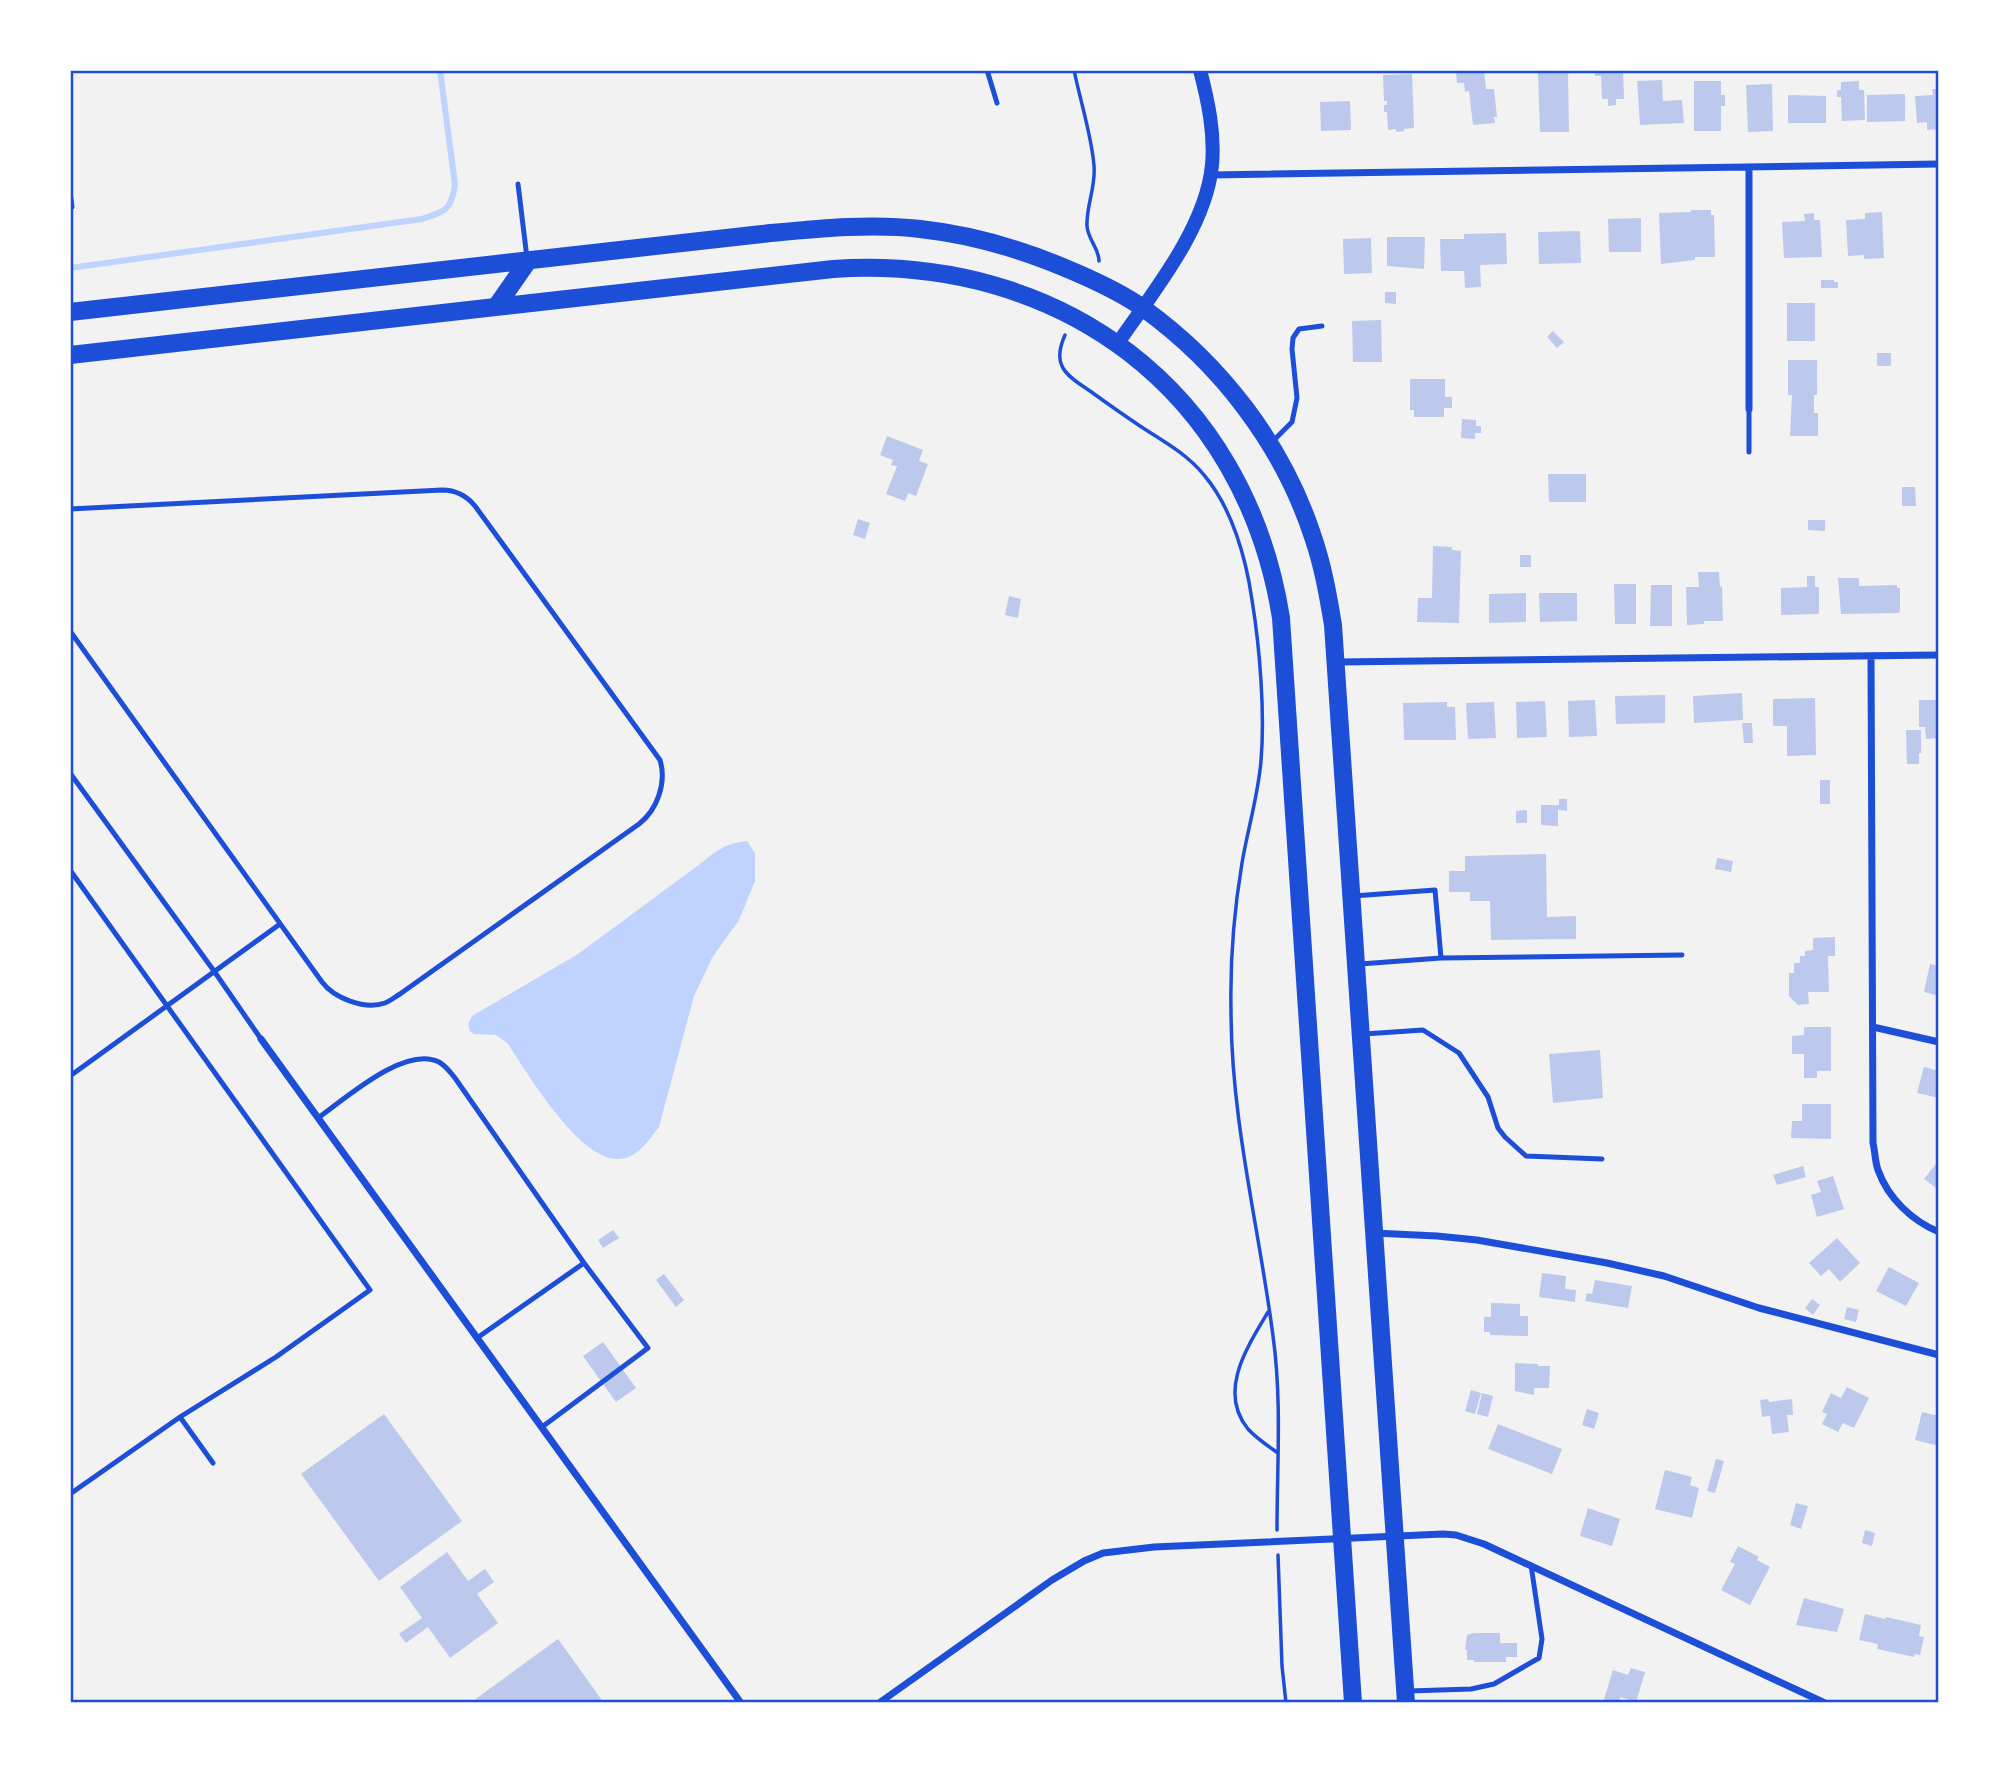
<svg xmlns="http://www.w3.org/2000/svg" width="2009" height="1773" font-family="'Fira Sans',sans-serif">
  <rect width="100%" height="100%" fill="#f2f2f2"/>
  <path fill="#bfd3fe" d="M747 841 755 853V881L739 920 712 958 694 996 659 1127C649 1140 637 1159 618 1159 579 1160 528 1074 508 1044L496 1035 474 1034 470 1031 468 1024 472 1016 578 954 704 861C718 849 728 843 747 841Z"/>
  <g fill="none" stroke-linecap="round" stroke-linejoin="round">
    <path stroke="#bfd3fe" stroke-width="6" d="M70 268 422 219C446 211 451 210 455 185L440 70"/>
  </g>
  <path fill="#bdc9ec" d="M1464 70H1484L1486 89H1494L1497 117H1494L1495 123 1473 125 1469 91 1465 92 1464 83H1457L1456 73H1464Z
    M1554 70H1568L1569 132H1540L1538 71Z
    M1595 70H1623L1624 99H1616V105L1608 106V99H1602L1601 76H1595Z
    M1412 74 1414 128 1404 129V131L1396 132V129L1388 130 1387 112H1384V105H1387V101H1384L1383 75Z
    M1662 80 1663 101 1682 100 1684 123 1640 125 1637 81Z
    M1694 81H1721V95H1725V106H1721V131H1694Z
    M1859 81V90H1864L1865 120 1842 121 1841 97H1837V90H1841V82Z
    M1772 84 1773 131 1748 132 1746 85Z
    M1932 89H1939V122H1936L1937 129 1927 130V122L1917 123 1915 96 1933 95Z
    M1905 94V121L1867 122V95Z
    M1788 95 1826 96V123H1788Z
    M1350 101 1351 130 1321 131 1320 102Z
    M1691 210H1711V215H1714L1715 257H1695V260L1661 264 1659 213 1691 212Z
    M1882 212 1884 258 1864 259V255L1848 256 1846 220 1865 219V213Z
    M1814 213V220H1820L1822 257 1784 258 1782 222 1805 221 1804 214Z
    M1641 218V252H1609L1608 219Z
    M1580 231 1581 263 1539 264 1538 232Z
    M1506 233 1507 264 1480 265 1481 287 1465 288 1464 271H1441L1440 239H1464V234Z
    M1387 237H1425L1424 269 1387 266Z
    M1371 238 1372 273 1344 274 1343 239Z
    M1821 280H1834V282H1838V288H1821Z
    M1385 292H1396V304L1385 303Z
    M1787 303H1815V341H1787Z
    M1381 320 1382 362H1353L1352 321Z
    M1553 331 1564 342 1557 348 1547 337Z
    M1877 353H1891V366H1877Z
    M1788 360H1817V395H1814V413H1818V436H1790L1792 395H1788Z
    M1410 379H1445V397H1452V408H1444V417H1414V410H1410Z
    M1462 419 1476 420V426H1481V433H1475V439L1461 438Z
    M887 436 923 450 919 461 928 464 916 496 908 493 905 501 886 494 897 466 891 465 893 460 880 455Z
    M1548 474H1586V502H1549Z
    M1902 487H1915L1916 506H1902Z
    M858 519 870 523 865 539 853 535Z
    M1808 520H1825V531L1808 530Z
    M1433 546 1452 547V550L1461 551 1459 623 1417 622 1418 598H1432Z
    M1520 555H1531V567H1520Z
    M1698 572H1719L1720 587 1722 586 1723 621H1704V624L1687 625 1686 587H1699Z
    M1807 576H1815V587H1819V614L1781 615V588L1807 587Z
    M1838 578H1859V586L1897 585V588H1900V611L1899 613 1841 614Z
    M1614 584H1636V624H1615Z
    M1651 585H1672V626H1650Z
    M1526 593V622L1489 623V594Z
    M1539 593H1577V621L1540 622Z
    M1009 596 1021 599 1018 618 1005 615Z
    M1742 693 1743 720 1694 723 1693 696Z
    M1665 695V723L1616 724 1615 696Z
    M1815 698 1816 755 1787 756V726H1773V699Z
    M1595 700 1597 736 1569 737 1568 701Z
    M1919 700H1939V738L1926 739 1925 727H1919Z
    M1545 701 1547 737 1517 738 1516 702Z
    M1447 702V707H1455L1456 740H1404L1403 703Z
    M1494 702 1496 738 1468 739 1466 703Z
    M1742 723H1752L1753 743H1744Z
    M1906 730H1921V753H1919V764H1907Z
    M1820 780H1830V804H1820Z
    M1559 799H1567V811L1558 810V826L1541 825V805H1559Z
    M1527 810V823H1516V811Z
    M1546 854 1547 917 1576 916V939L1491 940 1490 901H1470V892H1449V871H1465V856Z
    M1717 858 1733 861 1731 872 1715 869Z
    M1835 937V956H1828L1829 992H1808L1809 1004 1798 1005 1789 996V973H1794V963H1800V956H1805V951L1813 950V938Z
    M1930 964 1939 966V996L1924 992Z
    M1804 1027H1831V1071H1817V1078H1804V1054H1792V1036L1804 1035Z
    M1600 1050 1603 1098 1553 1103 1549 1054Z
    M1924 1067 1939 1071V1098L1917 1093Z
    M1802 1104H1831V1139L1791 1138 1792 1121H1802Z
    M1939 1160V1190L1924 1179Z
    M1803 1166 1806 1177 1777 1185 1773 1175Z
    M1833 1176 1844 1209 1817 1217 1811 1195 1821 1192 1817 1181Z
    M613 1230 619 1238 603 1248 598 1240Z
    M1837 1238 1860 1263 1840 1282 1829 1269 1821 1276 1809 1263Z
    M1889 1267 1919 1283 1906 1306 1876 1291Z
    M1542 1273 1566 1276 1565 1289 1576 1290 1575 1302 1539 1297Z
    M664 1274 684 1300 676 1307 656 1280Z
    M1595 1280 1632 1286 1628 1308 1585 1301 1587 1293 1592 1294Z
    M1812 1299 1820 1305 1813 1315 1805 1308Z
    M1491 1303 1520 1304V1316H1528V1336L1490 1335V1332H1484V1317H1491Z
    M1847 1307 1859 1310 1856 1322 1844 1319Z
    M603 1342 636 1388 616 1402 583 1356Z
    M1515 1363 1538 1364V1366H1550L1549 1388H1534V1395L1515 1391Z
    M1847 1387 1869 1398 1854 1428 1843 1423 1838 1432 1822 1424 1827 1414 1822 1412 1831 1393 1841 1398Z
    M1471 1390 1481 1393 1475 1414 1465 1411Z
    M1482 1393 1493 1396 1488 1417 1477 1414Z
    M1768 1399 1769 1402 1792 1399 1793 1415H1787L1789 1432 1772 1434 1770 1416 1762 1417 1760 1400Z
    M1587 1409 1599 1413 1594 1429 1582 1425Z
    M1922 1412 1939 1416V1446L1915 1440Z
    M384 1414 462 1521 379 1581 301 1474Z
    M1498 1424 1562 1449 1552 1474 1488 1449Z
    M1716 1459 1724 1461 1715 1493 1707 1491Z
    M1665 1470 1692 1477 1690 1485 1699 1488 1692 1518 1655 1509Z
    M1796 1503 1808 1506 1801 1529 1790 1525Z
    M1588 1508 1620 1519 1612 1546 1580 1536Z
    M1865 1530 1875 1533 1872 1546 1862 1543Z
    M1738 1546 1759 1557 1757 1560 1770 1567 1750 1605 1721 1590 1735 1564 1730 1562Z
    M447 1552 468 1581 485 1569 494 1582 477 1594 498 1623 450 1658 428 1627 406 1643 399 1634 422 1618 400 1587Z
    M1804 1598 1844 1609 1837 1632 1796 1625Z
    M1865 1614 1885 1619 1886 1617 1921 1625 1919 1636 1924 1637 1920 1655 1915 1654 1914 1657 1877 1649 1878 1644 1859 1640Z
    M1474 1633H1500V1643H1517V1657H1506V1662H1474V1660H1467V1650H1465L1467 1635Z
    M558 1639 604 1703H470Z
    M1631 1668 1645 1672 1636 1702 1620 1697 1619 1703H1603L1613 1670 1628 1675Z"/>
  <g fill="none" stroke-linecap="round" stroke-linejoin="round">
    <path stroke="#1d4ed8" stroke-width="3.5" d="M1074 70C1080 100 1092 137 1094 166 1096 187 1086 206 1087 226 1088 240 1099 248 1099 261
      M1065 335C1061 344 1057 356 1062 366 1066 376 1081 385 1090 391 1108 404 1125 416 1143 428 1165 442 1188 455 1204 475 1232 508 1246 558 1252 600 1260 649 1265 713 1261 761 1258 796 1248 828 1242 863 1234 911 1230 961 1231 1010 1231 1121 1259 1227 1273 1336 1282 1400 1277 1465 1277 1530
      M1268 1312C1248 1346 1217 1391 1248 1429 1256 1438 1268 1446 1278 1453
      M1278 1555 1282 1666 1286 1703"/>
    <path stroke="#1d4ed8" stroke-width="5" d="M987 70 997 103
      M518 184 527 258
      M70 191 72 207
      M1749 409V452
      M1272 442 1292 422 1297 398 1292 349 1293 338 1299 329 1322 326
      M70 509 442 490C456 490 466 495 475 506L660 760C667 783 657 810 639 824L400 994C395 997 390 1001 385 1003 364 1010 334 998 322 982L70 631
      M70 773 214 971 261 1039
      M70 870 370 1290 276 1357 180 1417 70 1494
      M1353 896 1435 890 1441 958 1360 964
      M1441 958 1682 955
      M1364 1034 1423 1030 1459 1053 1488 1097 1498 1128 1505 1137 1526 1156 1602 1159
      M70 1076 280 924
      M318 1118C346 1098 405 1045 439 1062 446 1066 450 1072 455 1078L584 1263 648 1348 542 1427
      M477 1338 584 1263
      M180 1417 213 1463
      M1409 1691 1471 1689 1494 1684 1539 1658 1542 1639 1531 1565"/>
    <path stroke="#1d4ed8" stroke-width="7" d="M1749 167V409
      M1211 175 1939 164
      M1871 656 1873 1143C1875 1151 1875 1162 1878 1170 1888 1198 1912 1221 1939 1232
      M1338 662 1939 655
      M1873 1027 1939 1042
      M261 1039 741 1703
      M1374 1233 1437 1236 1477 1240 1607 1263 1664 1276 1759 1308 1939 1355
      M879 1703 1052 1580 1084 1561 1103 1553 1154 1547 1443 1534 1456 1535 1484 1544 1825 1703"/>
    <path stroke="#1d4ed8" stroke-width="14" d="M1118 343C1153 292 1206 228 1212 165 1215 133 1208 101 1200 70"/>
    <path stroke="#1d4ed8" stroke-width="18" d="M496 307 528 261
      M70 312 762 234C815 229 868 223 920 229 976 235 1027 251 1077 273 1100 283 1123 294 1143 308 1221 364 1283 445 1313 537 1323 566 1328 595 1333 625L1406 1703
      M70 355 833 269C1060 254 1245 390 1281 618L1353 1703"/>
  </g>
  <rect width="2009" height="1773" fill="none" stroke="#ffffff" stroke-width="144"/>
  <rect x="72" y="72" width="1865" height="1629" fill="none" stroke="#1d4ed8" stroke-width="2.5"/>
</svg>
